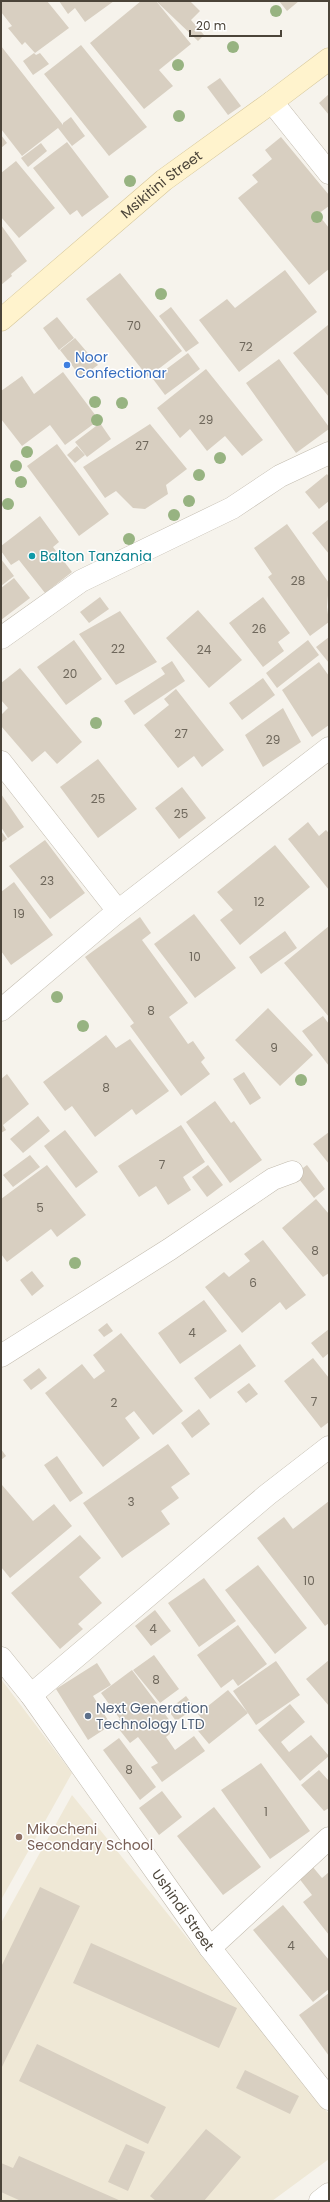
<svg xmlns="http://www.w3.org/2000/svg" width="330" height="2202" font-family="Poppins,sans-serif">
  <rect width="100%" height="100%" fill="#f6f3ec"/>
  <path fill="#efe8d6" d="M1 1679 72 1773 1 1900Z
    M72 1795 329 2114V2159L272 2201H1V1923Z"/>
  <path fill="#d8cfc1" d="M1 1H47L69 28 35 53 25 42 22 45 8 28 12 26 1 12Z
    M59 1H114L85 22 75 8 68 14Z
    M141 1H156L191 44 159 70 173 86 144 109 90 43Z
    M156 1H190L200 11 191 20 204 35 198 41Z
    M279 1H299L287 11Z
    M81 45 147 127 109 156 44 74Z
    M1 46 63 125V123L71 117 85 136 72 146 58 128 22 156 1 129Z
    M34 53 36 55 40 53 49 64 33 75 23 61Z
    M220 78 241 106 228 115 207 87Z
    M329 94V115L319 103Z
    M1 135 7 143 1 148Z
    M281 137 329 195V206L318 214 329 228V269L309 285 238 198 258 182 252 175 272 159 265 150Z
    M67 142 109 197 82 217 77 210 70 215 33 168Z
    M41 143 47 151 28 167 21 158Z
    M16 161 55 208 19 238 1 217V173Z
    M1 225 27 261 11 274 12 276 1 285Z
    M285 270 317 312 239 372 199 320 227 299 235 308Z
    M120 273 182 351 148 377 86 299Z
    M171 307 199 343 186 352 159 316Z
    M57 317 74 338 59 350 43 328Z
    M328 325 329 326V397L293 353Z
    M75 338 98 365 81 377 60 350Z
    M188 353 200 369 165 395 153 379Z
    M279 359 329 427V429L296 453 246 383Z
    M206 369 263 440 242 456 225 436 207 451 190 429 180 438 157 408Z
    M63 372 99 420 65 445 50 425 22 446 1 419V391L22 376 34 394Z
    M100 423 111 439 87 457 75 442Z
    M150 424 187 469 166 485 168 494 145 509 133 508 116 491 105 498 83 467Z
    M57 444 109 514 79 536 27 466Z
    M77 446 85 455 75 463 67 455Z
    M327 474 329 477V501L319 509 305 492Z
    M40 516 59 542 53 547 72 572 45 593 19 560 11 565 1 551V546Z
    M329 519V554L312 533Z
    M287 524 329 583 327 607 329 622 310 636 268 577 272 574 254 548Z
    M1 559 14 576 1 586Z
    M14 578 30 598 1 620V588Z
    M100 597 109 609 89 623 80 612Z
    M263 597 290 633 278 642 284 651 263 667 229 623Z
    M198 610 242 660 209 688 166 638Z
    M120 611 157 662 116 685 79 634Z
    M329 637V663L316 647Z
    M74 640 102 679 66 705 37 667Z
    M308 640 319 655 277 688 266 673Z
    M172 661 185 681 134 715 124 701 165 674 161 668Z
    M319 662 329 676V725L312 737 282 690Z
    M20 668 82 742 57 764 45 751 32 762 1 726V715L8 708 1 700V683Z
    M263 678 275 695 242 720 229 703Z
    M176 689 224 750 202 767 194 756 178 768 144 725 169 705 164 699Z
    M283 708 301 742 263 767 245 735Z
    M98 759 137 809 98 838 60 787Z
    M182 787 206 818 179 839 155 808Z
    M1 794 24 827 8 838 1 827Z
    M308 822 319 836 326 830 329 833V890L288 839Z
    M1 831 7 839 1 843Z
    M45 840 85 893 50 919 9 866Z
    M275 845 310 887 240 945 220 920 233 910 217 892Z
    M14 882 53 935 11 965 1 951V892Z
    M194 914 236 968 195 998 154 944Z
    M140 917 151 933 142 940 188 1003 169 1017 188 1044 193 1041 205 1058 201 1062 210 1074 181 1096 130 1026 134 1023 85 957Z
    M329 926V1017L284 963Z
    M285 931 297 948 261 974 249 957Z
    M268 1008 313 1055 280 1086 235 1040Z
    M323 1016 329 1024V1066L302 1031Z
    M106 1035 116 1048 130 1039 169 1091 136 1115 132 1109 95 1137 72 1106 65 1111 43 1082Z
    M244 1072 261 1098 250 1105 233 1079Z
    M7 1074 29 1104 3 1125 6 1130 1 1133V1079Z
    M215 1101 231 1123 234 1121 262 1160 230 1183 186 1122Z
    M38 1116 50 1131 23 1153 10 1139Z
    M181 1125 205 1162 183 1177 191 1190 168 1205 156 1186 139 1197 118 1166Z
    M65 1130 98 1172 76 1188 44 1146Z
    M329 1132V1164L313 1144Z
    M30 1155 40 1167 13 1187 3 1175Z
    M47 1165 86 1215 57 1237 51 1229 7 1262 1 1254V1199Z
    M208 1165 223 1185 207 1197 192 1177Z
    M307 1165 325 1189 314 1198 295 1174Z
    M316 1199 329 1214V1273L323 1277 282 1228Z
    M263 1240 306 1295 286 1310 280 1302 242 1333 205 1287 224 1272 229 1277 250 1261 244 1254Z
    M32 1271 44 1286 32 1296 20 1280Z
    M204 1300 227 1331 180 1364 158 1333Z
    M107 1323 113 1331 104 1337 98 1330Z
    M329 1329V1353L323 1358 311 1343Z
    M121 1333 183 1411 153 1435 134 1411 125 1418 140 1438 103 1467 45 1393 82 1364 94 1379 105 1371 93 1355Z
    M240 1344 256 1366 210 1399 194 1378Z
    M313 1358 329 1378V1422L321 1428 284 1381Z
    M39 1368 47 1378 31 1390 23 1380Z
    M249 1383 258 1394 246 1403 237 1392Z
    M199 1409 210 1424 192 1438 181 1423Z
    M168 1444 190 1474 171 1487 179 1498 161 1511 170 1524 122 1558 83 1503Z
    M1 1449 6 1456 1 1460Z
    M57 1456 83 1493 70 1502 44 1465Z
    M2 1485 33 1521 54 1504 72 1526 10 1578 1 1567Z
    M329 1501V1623L325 1626 257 1538 284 1517 293 1529Z
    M80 1535 101 1558 79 1577 102 1603 78 1624 83 1629 60 1649 11 1593Z
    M258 1565 307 1628 275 1654 225 1590Z
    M204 1578 236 1621 199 1647 168 1603Z
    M155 1610 171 1631 151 1646 135 1626Z
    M238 1625 267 1664 238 1686 233 1679 221 1688 197 1655Z
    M154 1655 179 1689 160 1703 133 1670Z
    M329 1660V1706L306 1679Z
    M276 1661 300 1695 256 1725 233 1691Z
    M97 1663 111 1685 93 1696 111 1725 88 1740 56 1689Z
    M132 1670 176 1729 166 1737 175 1750 194 1736 205 1751 162 1782 151 1767 158 1763 138 1737 130 1743 114 1723 120 1719 101 1693Z
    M228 1690 248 1713 209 1744 194 1726 202 1719 198 1714Z
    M186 1696 195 1708 176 1721 168 1710Z
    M290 1704 305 1722 281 1742 289 1752 311 1735 329 1756 300 1781 258 1730Z
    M119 1738 156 1787 140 1800 103 1750Z
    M261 1763 310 1831 270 1859 221 1790Z
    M319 1770 329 1781V1808L324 1811 301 1785Z
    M162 1791 182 1817 159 1835 139 1808Z
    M214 1807 261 1867 223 1895 177 1836Z
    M312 1866 322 1878 329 1872V1935L303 1902 312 1895 298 1877Z
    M40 1887 80 1906 1 2069V1967Z
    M283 1905 329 1960V1989L313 2002 253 1930Z
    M91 1943 237 2008 219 2048 73 1983Z
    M329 1993V2056L299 2015Z
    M37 2044 166 2107 148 2144 19 2081Z
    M245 2070 299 2096 290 2114 236 2088Z
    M206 2129 241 2157 204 2201H156L150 2196Z
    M126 2144 145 2152 128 2191 108 2182Z
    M19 2156 121 2201H21L1 2192V2163L13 2168Z"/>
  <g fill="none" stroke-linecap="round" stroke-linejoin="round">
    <g stroke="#c2bbae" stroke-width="23">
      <g id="street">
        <path d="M272 102 329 173"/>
        <path d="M1 638 81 581 232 508 280 476 329 453"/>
        <path d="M1 762 118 911"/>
        <path d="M1 1010 118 911 329 748"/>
        <path d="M1 1356 170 1249 273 1179 292 1172"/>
        <path id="s1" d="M1 1658 31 1695 210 1948 329 2099"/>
        <path d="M31 1695 267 1495 329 1447"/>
        <path d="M210 1948 329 1838"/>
        <path d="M320 2201 329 2194"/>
      </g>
    </g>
    <g stroke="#d6c79b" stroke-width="23">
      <g id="secondary">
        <path id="s2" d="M1 320 164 180 272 102 329 59"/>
      </g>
    </g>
    <use href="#street" stroke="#fff" stroke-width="22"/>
    <use href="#secondary" stroke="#fff3cd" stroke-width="22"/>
  </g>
  <g fill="#97b381">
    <circle cx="276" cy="11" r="6"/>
    <circle cx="233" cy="47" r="6"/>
    <circle cx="178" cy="65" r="6"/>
    <circle cx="179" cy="116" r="6"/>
    <circle cx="130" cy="181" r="6"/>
    <circle cx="317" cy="217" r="6"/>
    <circle cx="161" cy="294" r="6"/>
    <circle cx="95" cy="402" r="6"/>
    <circle cx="122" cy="403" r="6"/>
    <circle cx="97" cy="420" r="6"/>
    <circle cx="27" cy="452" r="6"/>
    <circle cx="220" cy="458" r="6"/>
    <circle cx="16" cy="466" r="6"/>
    <circle cx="199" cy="475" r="6"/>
    <circle cx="21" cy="482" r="6"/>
    <circle cx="189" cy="501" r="6"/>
    <circle cx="8" cy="504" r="6"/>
    <circle cx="174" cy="515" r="6"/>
    <circle cx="129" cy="539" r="6"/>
    <circle cx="96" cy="723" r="6"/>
    <circle cx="57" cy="997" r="6"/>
    <circle cx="83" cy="1026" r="6"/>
    <circle cx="301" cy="1080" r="6"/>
    <circle cx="75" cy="1263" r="6"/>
  </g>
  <circle fill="#3f7fe0" stroke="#fff" stroke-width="1.5" cx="67" cy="365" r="4"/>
  <circle fill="#0f9aa8" stroke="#fff" stroke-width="1.5" cx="32" cy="556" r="4"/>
  <circle fill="#5c6f8a" stroke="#fff" stroke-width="1.5" cx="88" cy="1716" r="4"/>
  <circle fill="#8d6e63" stroke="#fff" stroke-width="1.5" cx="19" cy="1837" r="4"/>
  <g text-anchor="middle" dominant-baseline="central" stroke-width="3" stroke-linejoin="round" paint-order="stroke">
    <g font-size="12" fill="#6e675b">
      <text x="134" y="325">70</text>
      <text x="246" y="346">72</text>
      <text x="206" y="419">29</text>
      <text x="142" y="445">27</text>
      <text x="298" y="580">28</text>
      <text x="259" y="628">26</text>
      <text x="118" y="648">22</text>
      <text x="204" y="649">24</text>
      <text x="70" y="673">20</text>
      <text x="181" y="733">27</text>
      <text x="273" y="739">29</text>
      <text x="98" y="798">25</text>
      <text x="181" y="813">25</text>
      <text x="47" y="880">23</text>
      <text x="259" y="901">12</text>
      <text x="19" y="913">19</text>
      <text x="195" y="956">10</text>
      <text x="151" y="1010">8</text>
      <text x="274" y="1047">9</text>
      <text x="106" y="1087">8</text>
      <text x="162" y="1164">7</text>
      <text x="40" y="1207">5</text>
      <text x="315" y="1250">8</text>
      <text x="253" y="1282">6</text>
      <text x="192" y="1332">4</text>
      <text x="314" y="1401">7</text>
      <text x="114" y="1402">2</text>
      <text x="131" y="1501">3</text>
      <text x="309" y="1580">10</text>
      <text x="153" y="1628">4</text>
      <text x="156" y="1679">8</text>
      <text x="129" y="1769">8</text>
      <text x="266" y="1811">1</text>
      <text x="291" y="1945">4</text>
    </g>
    <g font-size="14" fill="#4b4439" stroke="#fff">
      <text stroke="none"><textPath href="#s2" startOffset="210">Msikitini Street</textPath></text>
      <text stroke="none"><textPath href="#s1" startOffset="311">Ushindi Street</textPath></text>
    </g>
    <g font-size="14" fill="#366cbe" stroke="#fff" text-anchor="start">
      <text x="75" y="357">Noor<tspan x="75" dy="16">Confectionar</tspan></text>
    </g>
    <g font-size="14" fill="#0d838f" stroke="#fff" text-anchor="start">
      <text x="40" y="556">Balton Tanzania</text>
    </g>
    <g font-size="14" fill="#4e5e75" stroke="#fff" text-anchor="start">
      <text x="96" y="1708">Next Generation<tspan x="96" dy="16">Technology LTD</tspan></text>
    </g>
    <g font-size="14" fill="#785e54" stroke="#fff" text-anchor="start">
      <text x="27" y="1829">Mikocheni<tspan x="27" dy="16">Secondary School</tspan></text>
    </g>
  </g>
  <rect width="330" height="2202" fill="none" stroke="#4b4439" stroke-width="4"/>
  <path d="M190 30v6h91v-6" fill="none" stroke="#4b4439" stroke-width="2"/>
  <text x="196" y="30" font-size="12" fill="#4b4439" stroke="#ffffff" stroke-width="3" paint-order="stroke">20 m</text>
</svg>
